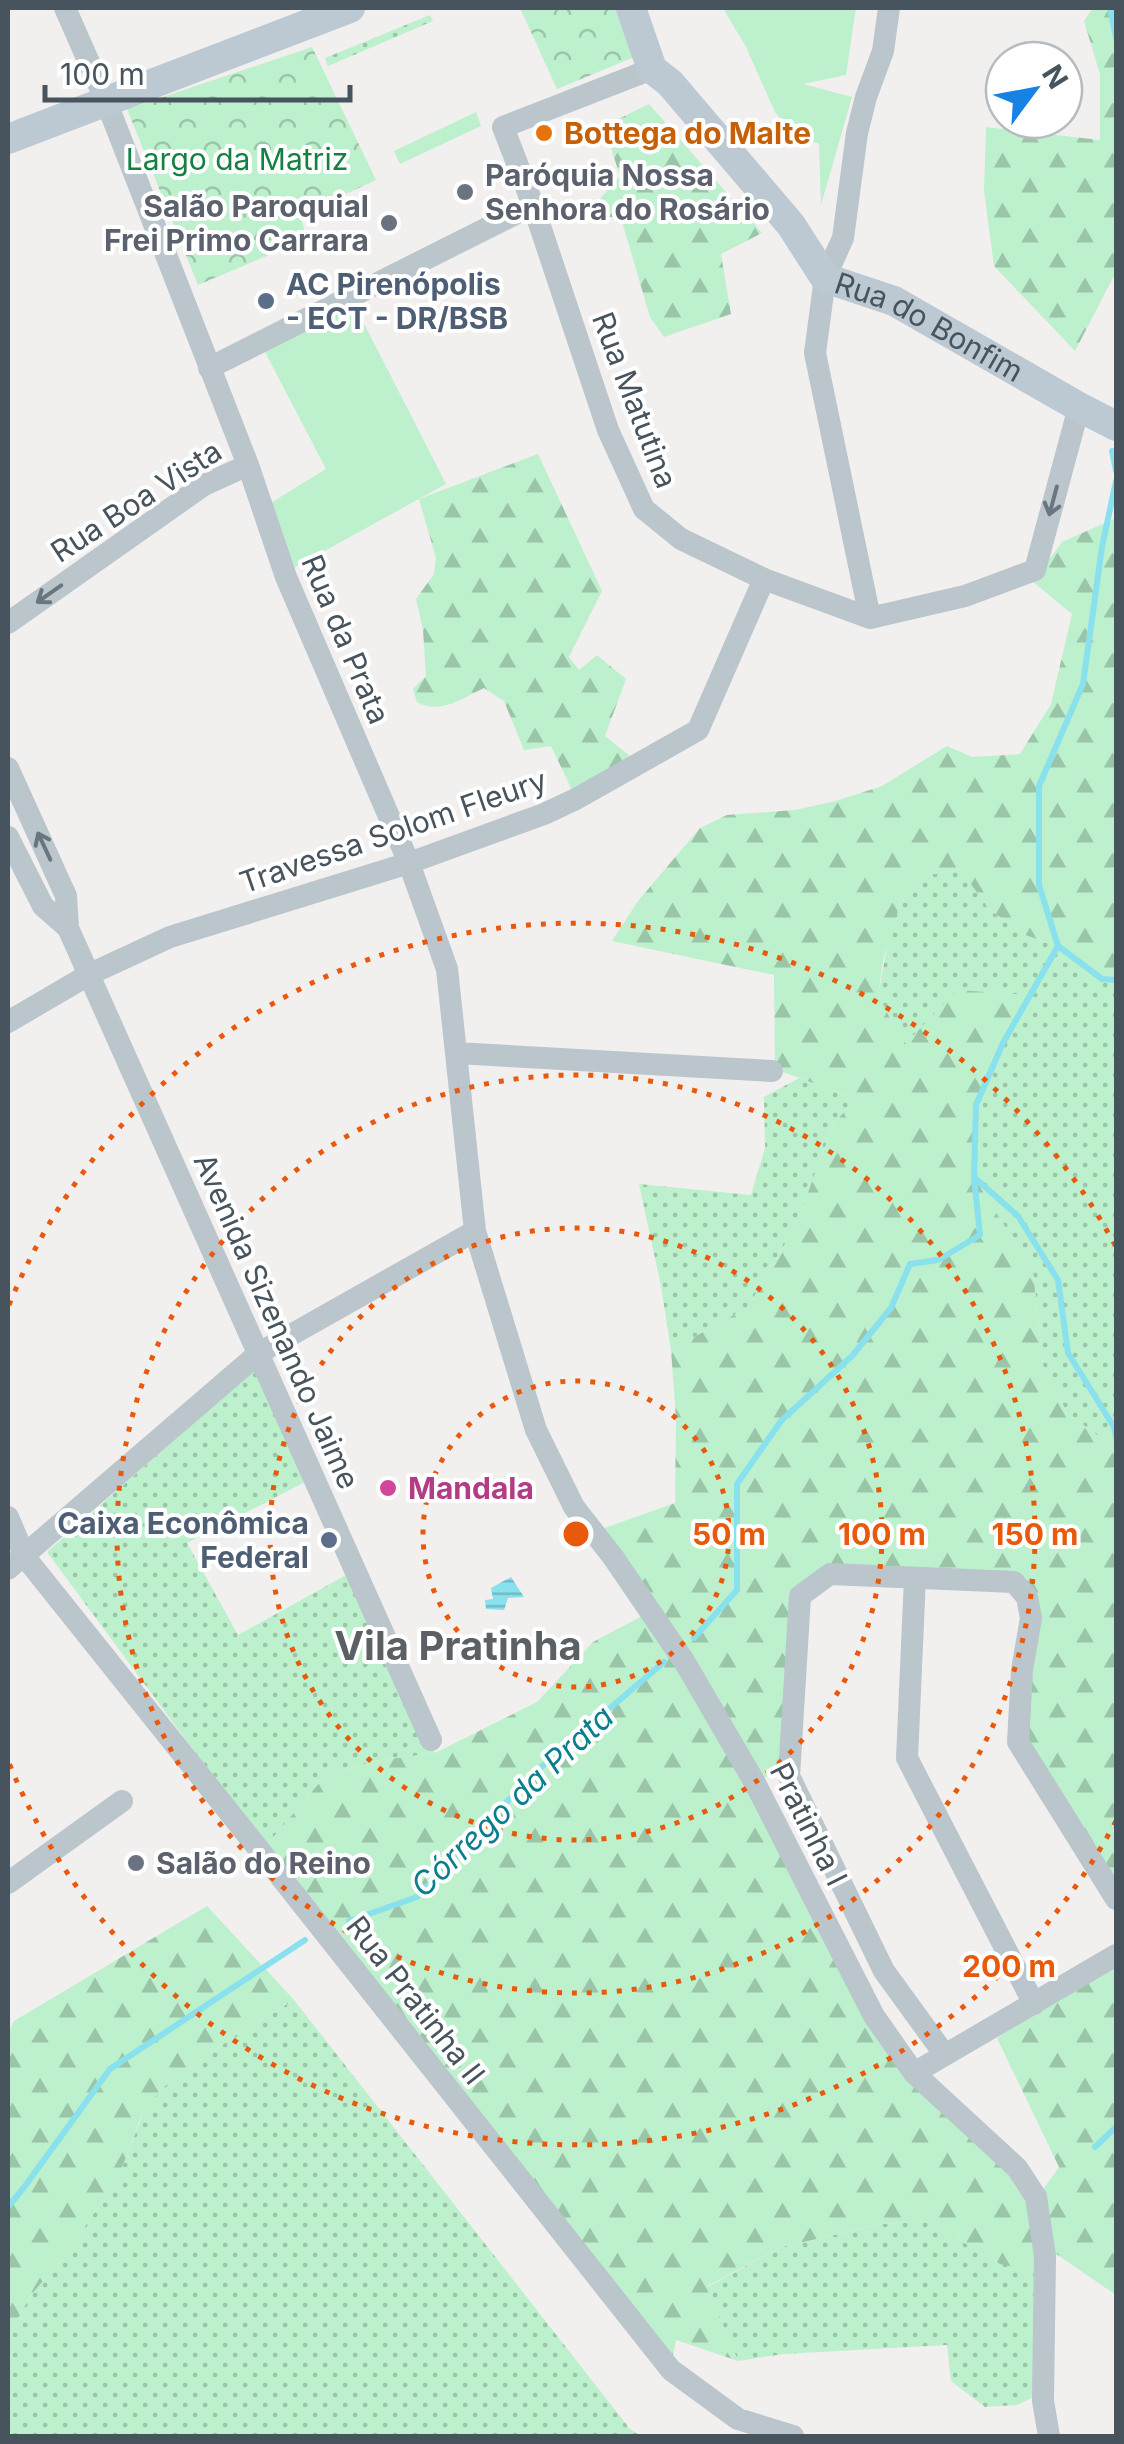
<svg xmlns="http://www.w3.org/2000/svg" width="1124" height="2444" font-family="Inter,sans-serif">
  <defs>
    <pattern id="grass-dots" width="8" height="8" patternUnits="userSpaceOnUse" patternTransform="scale(2.5)"><rect width="8" height="8" fill="#bdf0cc"/><path d="M2 2h.1M6 6h.1" fill="none" stroke="#9bc5a9" stroke-width="1.8" stroke-linecap="round"/></pattern>
    <pattern id="forest-firs" width="22" height="20" patternUnits="userSpaceOnUse" patternTransform="scale(2.5)"><rect width="22" height="20" fill="#bdf0cc"/><path d="M5 1l3.5 6h-7zM16 11l3.5 6h-7z" fill="#9bc5a9"/></pattern>
    <pattern id="park-crowns" width="20" height="18" patternUnits="userSpaceOnUse" patternTransform="scale(2.5)"><rect width="20" height="18" fill="#bdf0cc"/><path d="M2 6a3 3 0 1 1 6 0M12 15a3 3 0 1 1 6 0" fill="none" stroke="#9bc5a9"/></pattern>
    <pattern id="water-rules" width="6" height="5" patternUnits="userSpaceOnUse" patternTransform="scale(2.5)"><rect width="6" height="5" fill="#89e1ed"/><path d="M0 2.5h6" fill="none" stroke="#72b9c3"/></pattern>
  </defs>
  <rect width="100%" height="100%" fill="#f2efef"/>
  <path fill="url(#grass-dots)" d="M430 15 433 21 328 66 325 58Z
    M961 869 989 909 1025 935 1058 946 1102 979 1116 987V1449L1067 1413 1043 1365 1033 1272 974 1177 976 1105 1003 1043 1029 996 904 1045 878 995 893 917 917 877Z
    M799 1078 856 1099 834 1123 795 1227 748 1307 671 1350 661 1286 639 1184 751 1195 765 1148 764 1097Z
    M260 1365 307 1481 187 1543 238 1635 348 1574 435 1753 375 1761 326 1775 265 1847 47 1552Z
    M294 2000 630 2429 641 2436H8V2337L30 2296 65 2256 106 2195 123 2165 144 2111 162 2088 233 2037Z
    M928 2221 1000 2264 1048 2249 1036 2396 1017 2405 985 2407 951 2381 947 2345 784 2354 738 2361 707 2287 782 2247 882 2224Z"/>
  <path fill="url(#forest-firs)" d="M1093 8H1116V272L1075 351 994 266 984 191 986 127 1100 140V74L1084 21Z
    M649 104 762 233 721 254 731 314 664 337 650 317 621 218 609 217 597 202 620 176 604 126Z
    M538 454 602 591 569 657 579 670 597 655 626 679 605 736 631 757 572 790 551 746 524 750 504 701 484 688C463 698 440 715 417 702L413 689 426 676 423 630 416 599 434 574 436 558 419 499Z
    M1116 518V987L1102 979 1058 946 1025 935 989 909 960 869 917 877 899 907 883 961 878 995 904 1045 957 990 1030 995 1003 1043 976 1105 974 1177 1033 1272 1043 1365 1067 1413 1116 1449V1889L1023 1744 1019 1579 830 1568 796 1596 779 1771 752 1783 875 2016 1039 2195 1059 2167 997 2038 1116 1959V2295L1049 2249 1027 2270 1000 2264 928 2221 881 2224 782 2247 707 2286 738 2361 676 2340 671 2366 265 1847 326 1775 375 1761 435 1753 537 1702 593 1642 644 1615 593 1532 675 1503 676 1419 671 1350 748 1307 795 1227 834 1123 856 1099 775 1069 774 975 612 941 638 901 700 828 727 815 795 810 836 801 882 786 947 746 972 757 1020 754 1051 704 1072 614 1033 582 1062 542Z
    M207 1906 294 2000 233 2037 162 2088 141 2117 123 2165 106 2195 65 2256 30 2296 8 2337V2033L14 2021Z"/>
  <path fill="url(#park-crowns)" d="M520 8H616L633 50 632 58 557 89Z
    M312 47 376 180 300 215 307 239 198 285 127 109Z"/>
  <path fill="#bdf0cc" d="M723 8H856L846 75 803 84 852 97 821 205 819 143 797 141 775 112 746 47Z
    M476 112 481 126 400 164 394 151Z
    M353 302 446 484 290 570 264 507 326 469 264 350Z"/>
  <path fill="url(#water-rules)" d="M511 1577 524 1597 508 1598 504 1610 486 1609 485 1600 493 1599 491 1588Z"/>
  <g fill="none" stroke-linecap="round" stroke-linejoin="round">
    <path stroke="#89e1ed" stroke-width="6" d="M1110 8 1116 38
      M1112 451 1116 471
      M1058 946 1102 979 1116 980
      M975 1178 1018 1216 1058 1280 1068 1353 1114 1427 1116 1437
      M694 1638 737 1590V1484L781 1421 852 1356 891 1308 910 1264 938 1260 980 1235 974 1177 976 1105 1003 1043 1058 946 1039 885V786L1083 684 1102 547 1116 481
      M349 1921 417 1897 533 1774 664 1662
      M1095 2147 1116 2127
      M8 2207 25 2186 110 2069 305 1940"/>
    <path stroke="#bac5cc" stroke-width="22" d="M65 8 106 101 248 465 286 577 409 863 447 969 475 1231 536 1430 574 1507 613 1557 684 1661 755 1783 874 2016 914 2073 1017 2168 1036 2197 1045 2256 1043 2401 1049 2436
      M652 69 503 127 533 205 608 430 644 509 681 539 764 579 870 618 965 596 1035 570 1079 407
      M209 368 533 205
      M870 618 815 353 825 278 843 238 857 133 866 97 883 51 889 8
      M8 623 204 485 248 465
      M8 768 66 896 68 928 431 1740
      M8 837 43 906 68 928
      M8 1022 90 974 170 937 409 863 544 814 576 799 698 730 764 579
      M456 1053 772 1071
      M8 1517 25 1557 261 1852 671 2370 738 2419 793 2436
      M8 1569 259 1353 475 1231
      M915 1578 907 1758 1034 2004
      M8 1883 122 1801
      M945 2055 884 1971 789 1776 800 1596 830 1574 1014 1582 1027 1597 1031 1618 1022 1670 1018 1742 1116 1899
      M914 2073 1116 1955"/>
    <g stroke="#bcc9d3" stroke-width="30">
      <path id="s1" d="M631 8 652 69 670 83 791 225 825 278 894 301 1079 407 1116 426"/>
      <path d="M8 139 350 8"/>
    </g>
  </g>
  <defs><path id="oneway-shaft" d="M-6 0H5M1.5-3L5.5 0L1.5 3" fill="none" stroke-width="1.6" stroke-linecap="round" stroke-linejoin="round" transform="scale(2.5)"/></defs>
  <g stroke="#6a767e">
    <use href="#oneway-shaft" transform="translate(1053 501) rotate(105)"/>
    <use href="#oneway-shaft" transform="translate(49 594) rotate(145)"/>
    <use href="#oneway-shaft" transform="translate(44 846) rotate(-115)"/>
  </g>
  <g fill="none" stroke="#e8590c" stroke-width="5" stroke-dasharray="5 10">
    <circle cx="576" cy="1534" r="153"/>
    <circle cx="576" cy="1534" r="306"/>
    <circle cx="576" cy="1534" r="459"/>
    <path d="M1116 1821A612 612 0 0 1 9 1763M9 1305A612 612 0 0 1 1116 1247"/>
  </g>
  <circle fill="#e8710a" stroke="#fff" stroke-width="4" cx="544" cy="133" r="10"/>
  <g fill="#6b7280" stroke="#fff" stroke-width="4">
    <circle cx="465" cy="192" r="10"/>
    <circle cx="389" cy="223" r="10"/>
    <circle cx="136" cy="1863" r="10"/>
  </g>
  <g fill="#5c6f8a" stroke="#fff" stroke-width="4">
    <circle cx="266" cy="301" r="10"/>
    <circle cx="329" cy="1540" r="10"/>
  </g>
  <circle fill="#d1479c" stroke="#fff" stroke-width="4" cx="388" cy="1488" r="10"/>
  <g text-anchor="middle" dominant-baseline="central" stroke-width="8" stroke-linejoin="round" paint-order="stroke">
    <g font-size="30" font-weight="bold" fill="#c56008" stroke="#fff" text-anchor="start">
      <text x="564" y="133">Bottega do Malte</text>
    </g>
    <g font-size="30" fill="#158041" stroke="#fff">
      <text x="237" y="159">Largo da Matriz</text>
    </g>
    <g font-size="30" font-weight="bold" fill="#5b616d" stroke="#fff" text-anchor="start">
      <text x="485" y="175">Paróquia Nossa<tspan x="485" dy="34">Senhora do Rosário</tspan></text>
      <text x="369" y="206" text-anchor="end">Salão Paroquial<tspan x="369" dy="34">Frei Primo Carrara</tspan></text>
      <text x="156" y="1863">Salão do Reino</text>
    </g>
    <g font-size="30" font-weight="bold" fill="#4e5e75" stroke="#fff" text-anchor="start">
      <text x="286" y="284">AC Pirenópolis<tspan x="286" dy="34">- ECT - DR/BSB</tspan></text>
      <text x="309" y="1523" text-anchor="end">Caixa Econômica<tspan x="309" dy="34">Federal</tspan></text>
    </g>
    <g font-size="30" fill="#47545d" stroke="#fff">
      <text stroke="none"><textPath href="#s1" startOffset="452">Rua do Bonfim</textPath></text>
      <text transform="translate(635 400) rotate(69)">Rua Matutina</text>
      <text transform="translate(136 501) rotate(-33)">Rua Boa Vista</text>
      <text transform="translate(346 639) rotate(67)">Rua da Prata</text>
      <text transform="translate(393 831) rotate(-19)">Travessa Solom Fleury</text>
      <text transform="translate(277 1321) rotate(66)">Avenida Sizenando Jaime</text>
      <text transform="translate(809 1824) rotate(63)">Pratinha I</text>
      <text transform="translate(416 2000) rotate(52)">Rua Pratinha II</text>
    </g>
    <g font-size="30" font-weight="bold" fill="#b23c85" stroke="#fff" text-anchor="start">
      <text x="408" y="1488">Mandala</text>
    </g>
    <g font-size="32" font-style="italic" fill="#0b7e8d" stroke="#fff">
      <text transform="translate(512 1801) rotate(-43)">Córrego da Prata</text>
    </g>
    <g font-size="40" font-weight="bold" fill="#5b6064" stroke="#fff">
      <text x="458" y="1645">Vila Pratinha</text>
    </g>
  </g>
  <circle cx="576" cy="1534" r="15" fill="#e8590c" stroke="#fff" stroke-width="5"/>
  <g font-size="30" text-anchor="middle" font-weight="bold" fill="#e8590c" stroke="#fff" stroke-width="8" stroke-linejoin="round" paint-order="stroke">
    <text x="729" y="1545">50 m</text>
    <text x="882" y="1545">100 m</text>
    <text x="1035" y="1545">150 m</text>
    <text x="1009" y="1977">200 m</text>
  </g>
  <rect width="1124" height="2444" fill="none" stroke="#47545d" stroke-width="20"/>
  <g transform="translate(1034 90) rotate(58)"><circle r="48" fill="#ffffff" stroke="#b5bbbe" stroke-width="2.5"/>
  <path d="M0-8L18 38L0 25L-18 38Z" fill="#1682e4"/>
  <text y="-15" font-size="28" font-weight="bold" text-anchor="middle" fill="#47545d">N</text>
  </g>
  <path d="M45 85v15h305v-15" fill="none" stroke="#47545d" stroke-width="5"/>
  <text x="60" y="85" font-size="30" fill="#47545d" stroke="#ffffff" stroke-width="8" paint-order="stroke">100 m</text>
</svg>
